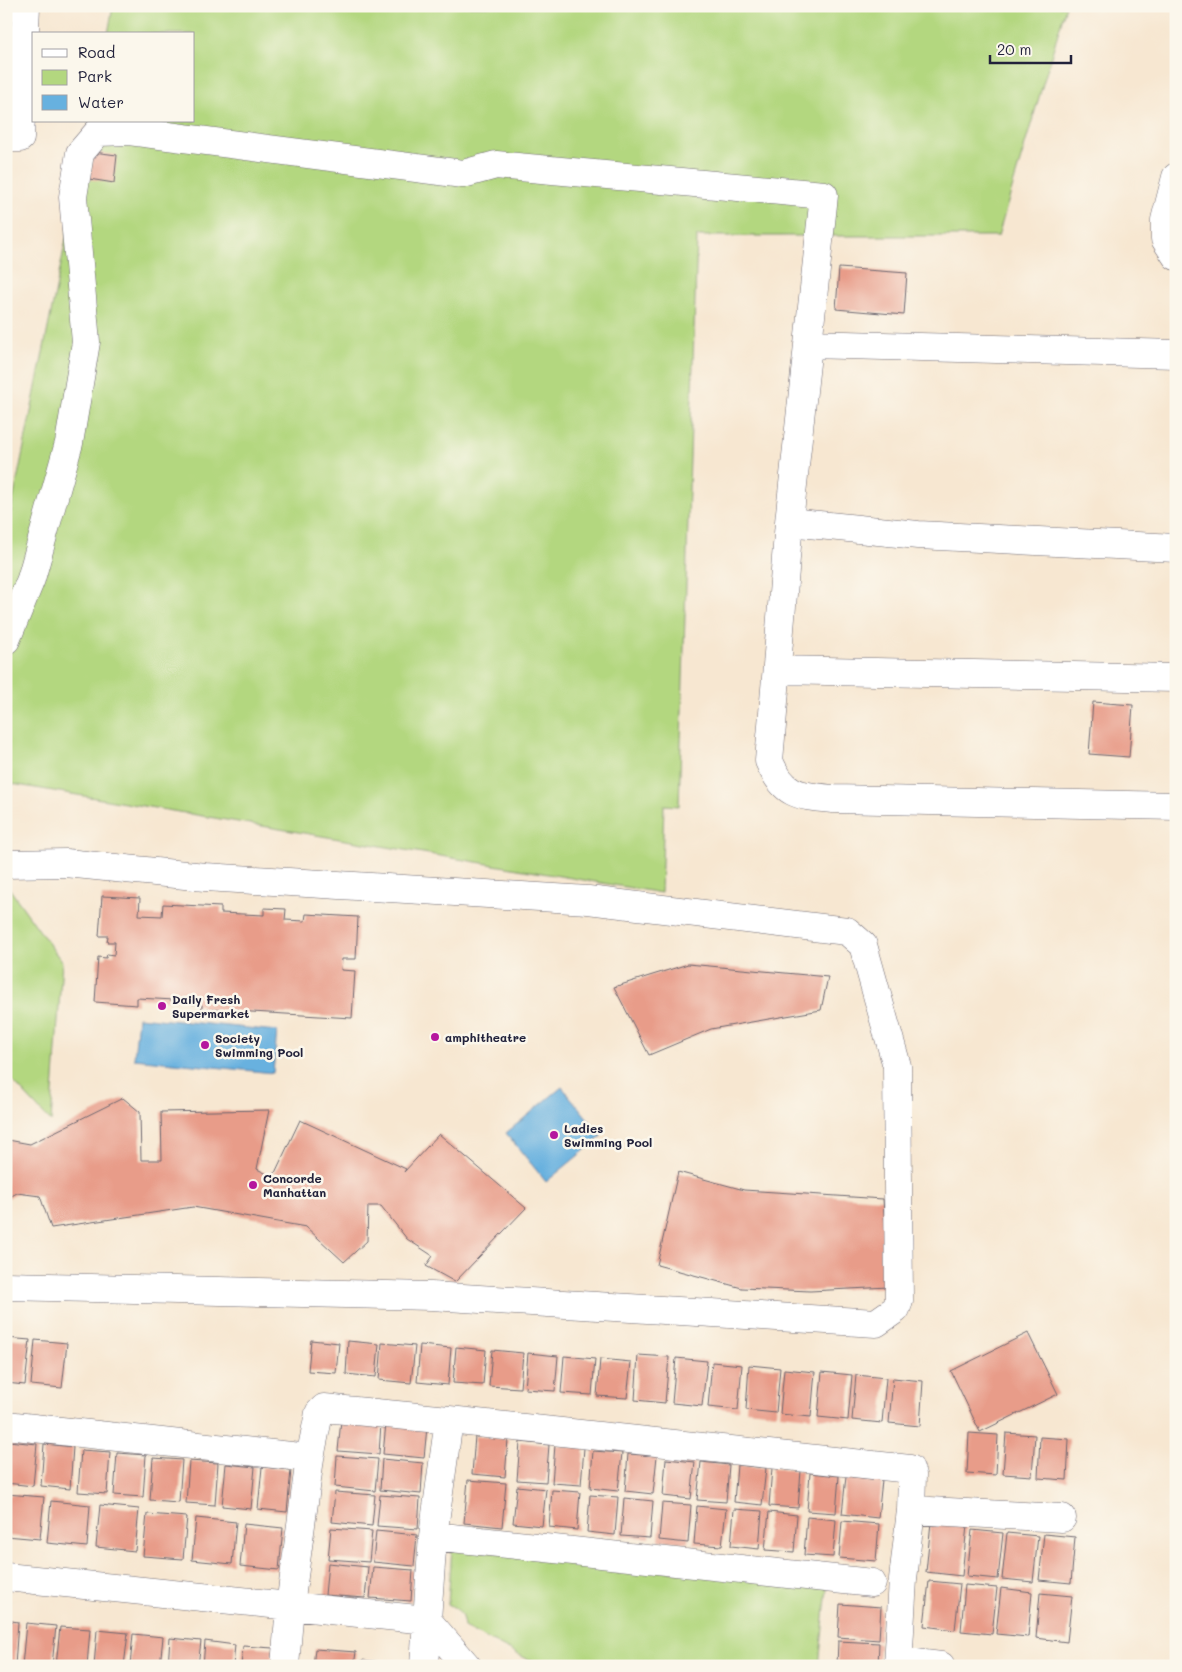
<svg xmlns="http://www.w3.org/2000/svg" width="1182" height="1672" font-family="Mali,sans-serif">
  <rect width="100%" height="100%" fill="#fbf7ec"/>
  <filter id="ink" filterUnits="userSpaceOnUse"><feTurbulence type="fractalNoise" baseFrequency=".02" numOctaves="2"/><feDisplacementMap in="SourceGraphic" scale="10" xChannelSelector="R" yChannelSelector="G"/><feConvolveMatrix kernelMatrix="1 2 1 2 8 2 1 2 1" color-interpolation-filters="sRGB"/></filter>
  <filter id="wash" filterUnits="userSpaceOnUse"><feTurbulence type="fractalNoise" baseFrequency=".0096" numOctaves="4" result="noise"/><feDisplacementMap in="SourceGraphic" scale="20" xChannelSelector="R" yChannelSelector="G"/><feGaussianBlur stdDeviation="1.12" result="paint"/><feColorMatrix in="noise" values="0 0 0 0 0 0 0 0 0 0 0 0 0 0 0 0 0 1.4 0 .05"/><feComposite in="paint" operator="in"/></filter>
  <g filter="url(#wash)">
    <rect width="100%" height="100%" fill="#f7e7d1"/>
    <path fill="#b3d77f" stroke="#6a7c5d" d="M113 6H1066L998 236H697L679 806 664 805 661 893 6 783V535L90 121H194V34H108Z
      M6 884 62 962 51 1122 6 1074Z
      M452 1548 827 1588 819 1666H541L464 1627C463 1615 459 1609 448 1604Z"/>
    <path fill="#67b1df" stroke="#446a8d" d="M138 1017 277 1031 273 1073 134 1059Z
      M562 1087 602 1136 546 1182 506 1133Z"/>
    <g id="blocks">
      <path fill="#e89c89" d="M6 6H10L8 42H6Z
        M93 152 117 155 114 183 89 179Z
        M839 268 907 273 904 315 836 309Z
        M1093 702 1133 705 1129 757 1089 754Z
        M102 896 140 898 139 915 162 916 163 904 221 907V913L264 915V908L286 909 285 920 305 921 306 914 358 917 356 959H342L341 970 355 971 352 1018 202 1009V1005L193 1004V1001L137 998V1005L95 1002 98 957 106 958 107 954 114 955 115 942H107L108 936H99Z
        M688 964 828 977 821 1010 711 1029 649 1055 614 987Z
        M123 1098 140 1112 141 1160H162L161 1112 269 1110 257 1169 273 1177 300 1120 406 1169 404 1172 439 1134 526 1208 455 1282 426 1266 433 1256 407 1239 381 1206H368L367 1241 344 1262 306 1227 193 1207 51 1228 40 1196 17 1193 6 1199V1137L8 1140 30 1144Z
        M678 1172 744 1190 883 1199 889 1287 810 1291 742 1288 657 1265Z
        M1028 1333 1058 1394 980 1432 951 1371Z
        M6 1338 30 1340 25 1385 6 1383Z
        M35 1340 67 1343 62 1388 31 1385Z
        M311 1340 339 1343 336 1373 308 1371Z
        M348 1341 379 1344 376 1377 346 1374Z
        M382 1343 415 1346 411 1383 379 1380Z
        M420 1345 451 1348 448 1385 417 1382Z
        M456 1347 486 1350 483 1385 453 1383Z
        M492 1350 523 1353 520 1388 489 1386Z
        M528 1353 558 1356 555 1391 525 1389Z
        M638 1355 669 1357 665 1403 635 1400Z
        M564 1356 595 1359 592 1395 561 1393Z
        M676 1358 707 1361 702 1406 672 1403Z
        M600 1359 631 1362 627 1398 597 1396Z
        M712 1362 742 1365 738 1410 708 1407Z
        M749 1365 780 1368 776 1413 746 1410Z
        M784 1369 815 1372 811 1417 780 1414Z
        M822 1372 852 1375 848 1420 818 1417Z
        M856 1375 886 1378 882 1423 852 1420Z
        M893 1378 923 1381 920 1426 889 1423Z
        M341 1420 381 1423 379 1454 338 1451Z
        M386 1423 427 1427 424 1458 383 1454Z
        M969 1433 998 1435 996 1475 967 1473Z
        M1006 1433 1035 1435 1032 1476 1003 1474Z
        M475 1436 508 1439 505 1477 472 1474Z
        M1040 1437 1069 1439 1067 1480 1038 1478Z
        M8 1441 37 1444 33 1486 6 1483Z
        M520 1442 549 1445 546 1482 517 1480Z
        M44 1444 73 1447 70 1489 41 1486Z
        M555 1445 584 1448 581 1485 552 1483Z
        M81 1450 110 1452 107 1494 78 1492Z
        M593 1451 622 1453 618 1491 590 1488Z
        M117 1453 146 1455 143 1497 114 1495Z
        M628 1454 657 1456 653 1494 625 1491Z
        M337 1456 378 1459 375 1491 335 1487Z
        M153 1458 182 1460 179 1502 150 1500Z
        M382 1459 423 1463 421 1494 380 1490Z
        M666 1459 695 1462 691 1499 663 1496Z
        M189 1461 218 1463 215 1505 186 1503Z
        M701 1462 729 1465 726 1502 697 1500Z
        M226 1464 255 1467 251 1509 222 1506Z
        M737 1465 766 1468 762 1505 734 1502Z
        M262 1467 291 1470 287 1512 258 1509Z
        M772 1468 801 1471 798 1508 769 1506Z
        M810 1473 839 1476 836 1513 807 1511Z
        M846 1476 882 1480 878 1518 842 1514Z
        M468 1480 506 1483 502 1527 464 1523Z
        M517 1486 546 1489 542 1526 513 1523Z
        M552 1490 580 1492 577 1530 549 1527Z
        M335 1492 375 1495 372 1526 332 1522Z
        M6 1494 44 1497 40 1539 6 1536Z
        M380 1495 420 1498 418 1529 377 1526Z
        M590 1495 618 1497 615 1535 587 1532Z
        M624 1498 653 1501 650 1538 621 1536Z
        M51 1501 90 1505 87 1547 47 1543Z
        M662 1503 691 1505 688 1543 659 1540Z
        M100 1505 139 1509 135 1551 96 1547Z
        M697 1506 726 1509 722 1546 694 1544Z
        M734 1509 762 1511 759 1549 731 1546Z
        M769 1512 797 1515 794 1552 765 1550Z
        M147 1514 187 1517 183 1559 143 1556Z
        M807 1517 836 1520 833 1557 804 1555Z
        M196 1518 236 1522 232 1564 192 1560Z
        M842 1521 879 1524 876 1561 839 1558Z
        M931 1522 967 1525 962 1576 926 1572Z
        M244 1524 283 1528 279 1570 240 1566Z
        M331 1528 372 1531 369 1562 328 1559Z
        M972 1530 1003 1533 998 1579 967 1576Z
        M376 1531 417 1535 414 1566 373 1562Z
        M1007 1533 1038 1536 1033 1582 1002 1579Z
        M1044 1534 1075 1537 1071 1583 1039 1580Z
        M328 1563 368 1567 365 1598 325 1595Z
        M373 1567 413 1570 411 1601 370 1598Z
        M929 1581 960 1584 955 1630 924 1626Z
        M965 1585 997 1588 992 1634 961 1631Z
        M1001 1588 1032 1592 1028 1637 996 1634Z
        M1040 1593 1072 1596 1067 1642 1036 1638Z
        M840 1604 881 1607 879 1640 838 1637Z
        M6 1620 18 1622 15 1666H6Z
        M26 1623 56 1626 52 1666H22Z
        M60 1627 90 1629 87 1666H56Z
        M97 1630 128 1633 124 1666H94Z
        M133 1634 163 1637 160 1666H130Z
        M170 1638 201 1641 198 1666H168Z
        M205 1641 235 1645 233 1666H203Z
        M838 1641 879 1643 878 1666H837Z
        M243 1646 273 1648 271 1666H241Z
        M315 1649 356 1652 354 1666H313Z
        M362 1660 402 1664V1666H361Z"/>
    </g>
  </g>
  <g filter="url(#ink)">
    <use href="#blocks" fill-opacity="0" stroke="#6d6770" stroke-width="1"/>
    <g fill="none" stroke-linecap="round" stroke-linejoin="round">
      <g stroke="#6d6770" stroke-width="29">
        <path id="minor" d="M6 138H20L26 6
          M1176 177 1165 220V239L1176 256
          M808 344 1176 354
          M789 522 918 535 1176 548
          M6 640 31 579 69 443 86 342 73 197 80 153 98 132 129 131 463 174 496 165 824 195 789 522 769 761C784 796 799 796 834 799L1176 806
          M777 670 1176 678
          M6 864 66 863 205 877 588 900 847 931 863 945 897 1066 899 1301 896 1309 876 1323 431 1296 6 1286
          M324 1408 449 1420 433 1536 427 1620 290 1606 310 1458 319 1413Z
          M449 1420 910 1469 912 1475 911 1510 903 1579 898 1666
          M6 1425 310 1458
          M911 1510 1062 1518
          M433 1536 872 1583
          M6 1577 290 1606 285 1666
          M899 1661 941 1666
          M424 1666 427 1620 467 1666"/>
      </g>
      <use href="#minor" stroke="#fff" stroke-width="28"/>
    </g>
  </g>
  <g fill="#b5179e" stroke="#fbf7ec" stroke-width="2">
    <circle cx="162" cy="1006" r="5"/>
    <circle cx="435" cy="1037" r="5"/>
    <circle cx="205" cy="1045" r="5"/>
    <circle cx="554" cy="1135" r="5"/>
    <circle cx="253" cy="1185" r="5"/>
  </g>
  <g text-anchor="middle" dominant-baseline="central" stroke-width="5" stroke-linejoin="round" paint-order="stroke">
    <g font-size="12" font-weight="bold" fill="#22223b" stroke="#fbf7ec" text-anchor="start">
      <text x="172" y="999">Daily Fresh<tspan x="172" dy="14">Supermarket</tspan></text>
      <text x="445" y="1037">amphitheatre</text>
      <text x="215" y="1038">Society<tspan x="215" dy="14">Swimming Pool</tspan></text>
      <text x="564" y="1128">Ladies<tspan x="564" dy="14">Swimming Pool</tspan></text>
      <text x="263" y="1178">Concorde<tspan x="263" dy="14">Manhattan</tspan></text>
    </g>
  </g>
  <rect width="1182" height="1672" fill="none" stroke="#fbf7ec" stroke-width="25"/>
  <rect x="32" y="32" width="162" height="90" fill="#fbf7ec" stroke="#a4a2a5"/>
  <rect x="42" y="49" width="25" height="8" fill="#ffffff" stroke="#a4a2a5"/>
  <text x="78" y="58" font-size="15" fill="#22223b">Road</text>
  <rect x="42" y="70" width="25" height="15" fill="#b3d77f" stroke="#a4a2a5"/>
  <text x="78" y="82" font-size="15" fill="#22223b">Park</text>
  <rect x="42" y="95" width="25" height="15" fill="#67b1df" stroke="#a4a2a5"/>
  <text x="78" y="108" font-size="15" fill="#22223b">Water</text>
  <path d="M990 55v8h81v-8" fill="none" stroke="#22223b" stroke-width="2.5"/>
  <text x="997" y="55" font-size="15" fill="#22223b" stroke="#fbf7ec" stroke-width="4" paint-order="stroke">20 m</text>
</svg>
